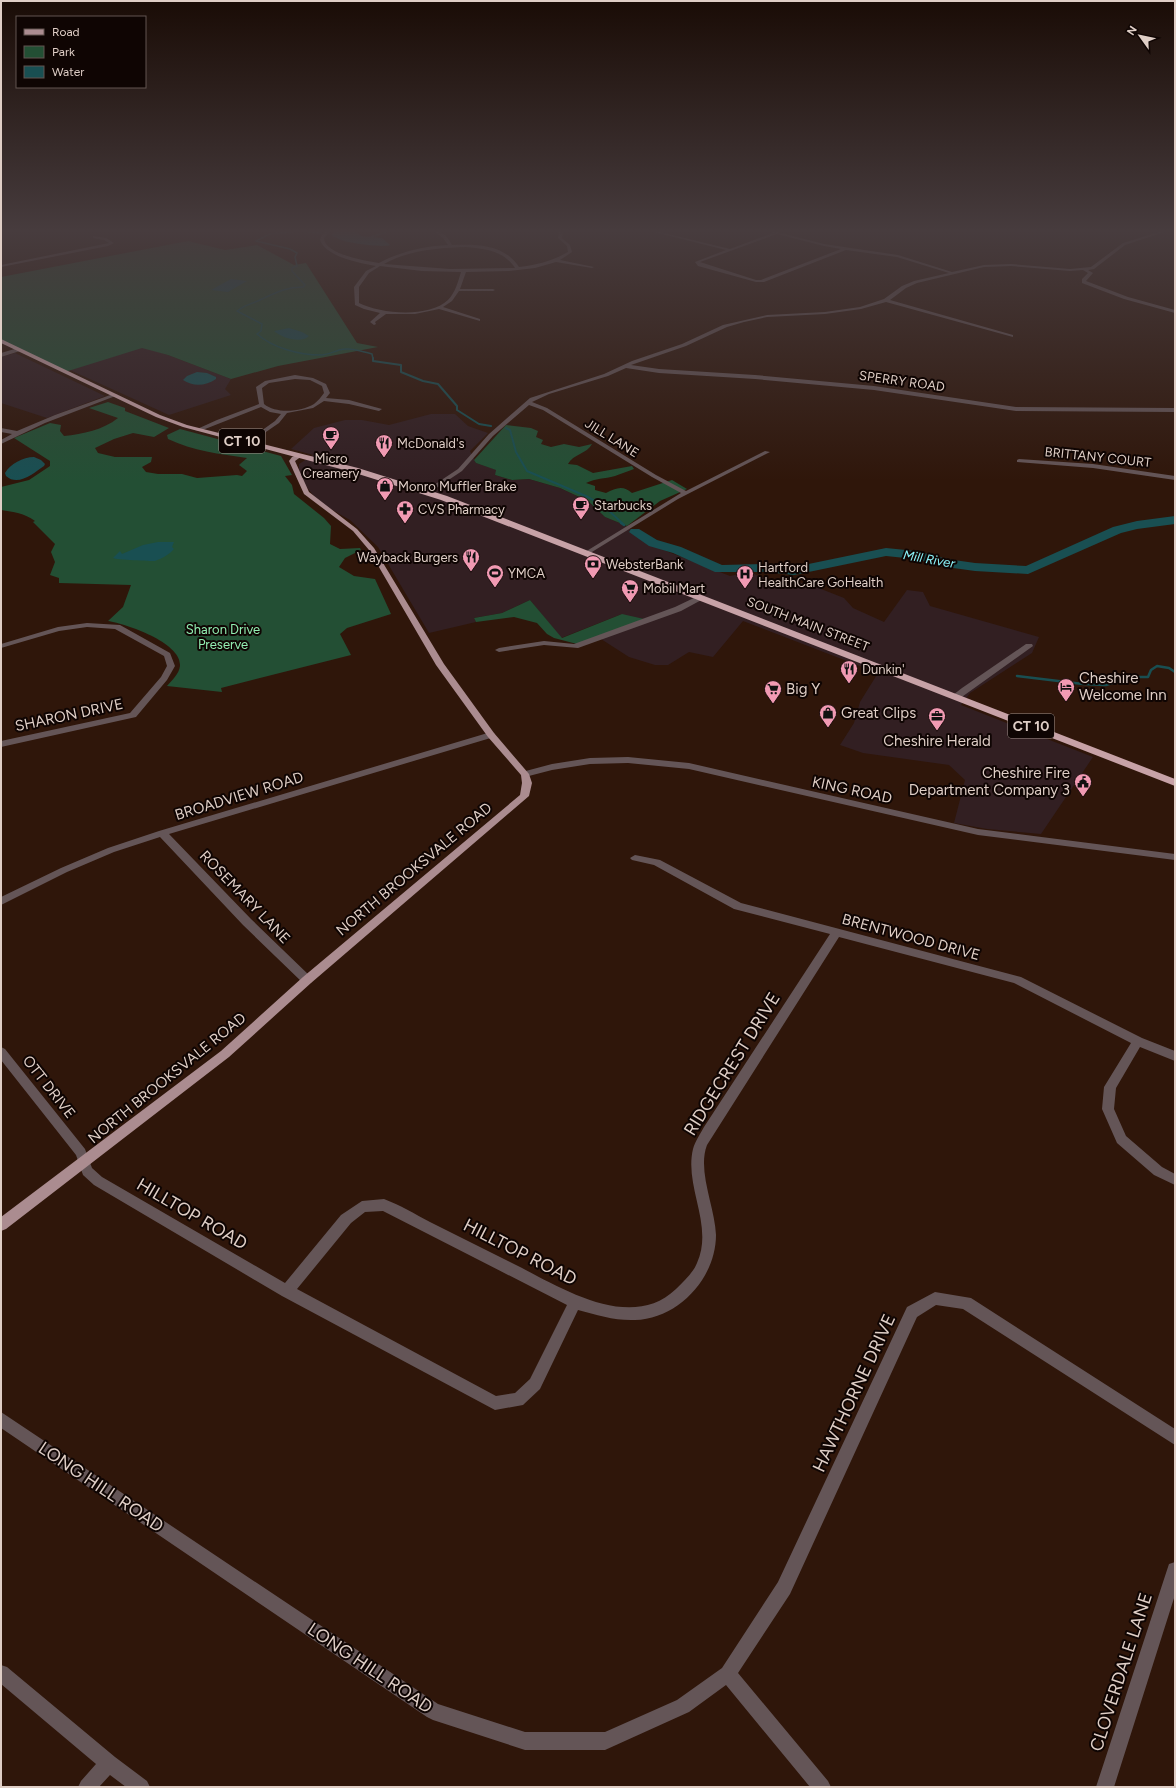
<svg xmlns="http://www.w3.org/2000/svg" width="1176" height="1788" font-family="Figtree,sans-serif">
  <rect width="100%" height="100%" fill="#2f160a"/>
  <path fill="#321f22" d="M142 347 168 355 231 379 225 389 231 395 169 415 70 370Z
    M15 353 105 396 47 418 1 403V357Z
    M431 414H455L468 426 488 433 470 451 476 463 497 470 495 475 512 480 529 479 560 488 588 501 605 517 627 526 648 544 730 576 749 572 775 582 806 583 844 598 853 608 884 622 907 590 923 592 930 606 1039 637 1032 653 970 693 961 705 1093 757 1041 834 987 829 954 823 965 780 949 765 863 753 840 745 854 723 860 702 878 673 743 621 713 657 689 652 668 665H655L629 657 601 639 622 614 561 638 530 600 502 613 474 618 476 622 429 633 378 547 350 520 327 507 313 495 304 484 299 469V464L313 455 291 449 314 428 345 420H362L389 425Z"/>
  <path fill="#234f34" d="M188 241 225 250 257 245 294 265 306 263 357 343 378 347 278 366 231 379 168 355 142 348 65 372 1 341V277Z
    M108 402 125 408V411L169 428 154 437 133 433 114 439 95 448 98 453 115 457H152L151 462 142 467 146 472 158 474H182L197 478 237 475 242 476 247 471 239 465 247 458C220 454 193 451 168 439L167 435 180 429 281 456 292 475 285 476 292 485 294 494 324 518 331 526 330 544 340 549 360 548 361 550 345 558 339 567 354 576 375 579 391 614 347 628 340 634 351 655 221 688 222 692 167 686C172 680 179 674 180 666 182 643 127 624 108 621L123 607 131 585 59 583V578L50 575 55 562 51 552 55 544 33 522 35 521C24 513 14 512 1 510V487L29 480 50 466V461L14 438 50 423 61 425 60 431 64 436C83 434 103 430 118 418L89 408Z
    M506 425 531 428 538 431 536 437 543 440 541 444 551 447 564 444 579 447 592 444C587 454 573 454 568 464L577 465 593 473 632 466 634 469C628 471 621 474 615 476 604 479 596 478 586 483L595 486V490L606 493C616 488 623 485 632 493L672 480 687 489 660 501 627 526 605 517 588 501 560 488 529 479 512 480 495 475 496 470 476 463 474 460Z
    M530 600 562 638 622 614 644 619 577 644 554 638 547 634 537 623 514 617 476 622 474 618 502 613Z"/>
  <path fill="#194f52" d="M346 231 356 232 361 236 382 238 390 245C384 248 346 243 339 239 336 238 334 236 331 235L334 232Z
    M231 279 247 281 228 292 211 290Z
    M289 328 302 332 309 336C301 344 282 338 274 331Z
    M197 372 207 373 216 377V379C206 386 193 387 183 380L187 376Z
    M34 457 41 460 45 464 44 466C34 473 18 487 6 476L5 473C10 464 23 457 34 457Z
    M158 542H174L172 547 174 549C170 554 161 559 155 561 151 561 116 560 113 558L120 551 122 554 143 545Z"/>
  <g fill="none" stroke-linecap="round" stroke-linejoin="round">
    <path stroke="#194f52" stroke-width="1.5" d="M298 231 322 233
      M299 231 270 234 256 241 290 249 297 253 295 257 297 266 292 268V271L305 285 303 287C286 287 275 293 260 300 250 305 247 303 237 311L262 324 261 331 257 334C273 348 299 355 321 355 327 355 333 352 339 350 350 347 361 351 372 354L373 359
      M371 237 386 232 384 231"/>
    <path stroke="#194f52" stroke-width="2" d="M373 358V361L401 365V372L423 381 438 384 457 406V410L479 424 491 426
      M506 428 510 430 516 452 527 471 588 497 605 507 623 524"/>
    <path stroke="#194f52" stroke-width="2.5" d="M621 523 624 525
      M1017 676 1083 684 1106 685 1131 677H1148L1151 670 1157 666 1169 668 1175 672"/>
    <path fill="#194f52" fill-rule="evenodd" d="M1175 516V524L1137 529 1121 533 1028 574 975 571 946 567 915 559 886 556 794 575 766 572H715L673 553 649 546 629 532 631 529H639L657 540 681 547 722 565 766 564 794 567 886 548 916 551 947 559 975 563 1026 566 1113 527 1137 521Z"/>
    <path fill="#645557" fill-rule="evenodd" d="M327 231H331L324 238C324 254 366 261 379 263 399 252 425 246 448 245L443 238 434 231C443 230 448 238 452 245 477 244 504 244 519 267 537 265 552 261 568 252L567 246 558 238 559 231H563L562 238 570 245 572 252 560 260 594 267 592 268 556 262 535 268 509 271 466 272 460 289H493L495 290 493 291H459L452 301 443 307 480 319V321L439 309 415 314H386L375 322 376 324 374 325 370 322 380 313 364 309 355 305 354 287 366 271 376 266C360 263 326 257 320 240L322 235ZM466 247C485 249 503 250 515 268L450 269 384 264C408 250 439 248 466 247ZM380 266 422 271 461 272C458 282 455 293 448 300 429 318 381 314 359 303V287L369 273Z
      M650 231H656L730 249 773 233 771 232 773 231 824 244 898 255 952 272 984 265 1011 264 1070 269 1091 267 1123 243 1162 231H1167L1125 245 1094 269 1088 270 1093 273 1086 281 1128 297 1175 310V313L1124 299 1082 283V279L1088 273 1083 270 1070 271 1011 266 984 267 917 283 906 288 890 300 1013 335V337L886 302 861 309 825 314 767 317 744 322 727 327 686 346 631 365 659 369 755 375 874 386 1016 407 1175 408V412L1016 411 874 390 755 379 659 373 626 368 608 376 549 394 532 402 547 408 656 475 686 491 765 451 770 452 678 499 587 555 585 554V552L681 493 652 477 543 410 529 405 493 436 462 471 429 493H425V491L458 469 489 434 530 398 604 374 632 361 682 344 723 325 767 315 825 312 860 307 884 299 902 286 914 281 949 273 897 257 846 250 764 282H756L698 266 695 262 726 250ZM777 234 824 246 841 249 761 280H756L700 262Z
      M93 236 106 238 114 243 108 246 1 267V265L109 243 104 240 93 238Z
      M18 348 20 351 1 357V353Z
      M295 375 313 378 326 384 330 393 326 398 349 400 382 409 379 411 349 404 324 401 313 408 287 413 279 423 263 434 260 432 261 431 275 421 281 414 270 412 261 407 200 431 195 430 217 420 259 404 256 387 265 381ZM295 379 310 380 322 386 324 393C321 397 318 401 314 404 301 412 276 414 264 404L262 388 269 383Z
      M113 394 118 395 45 423 1 444V440L12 434 1 432V428L17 431 55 415Z
      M1019 459 1093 464 1175 476V480L1093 468 1017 462V460Z
      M698 596H704L705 598 681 611 578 648 544 645 499 652 495 650 499 648 544 641 574 644 675 607Z
      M87 623 120 625 170 653 175 666 167 680 136 717 1 747V741L130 713 161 677 167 666 164 656 115 629 87 627 59 631 1 648V644L58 627Z
      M1026 644H1032L1033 646 959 699H953V695L962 688Z
      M491 732 494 733 495 735 494 737 169 834 251 919 311 977 312 980 311 983H303L243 925 160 837 114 852 67 872 1 905V897L61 868 108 848 159 831Z
      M628 757 689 763 978 829 1175 854V860L978 835 689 769 628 763 590 764 552 770 525 777 521 774 522 772 552 764 590 758Z
      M635 855 660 860 741 903 1021 977 1142 1038 1175 1051V1061L1140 1047 1116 1088 1114 1109 1126 1136 1162 1167 1175 1174V1185L1154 1175 1117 1143 1102 1109 1104 1087 1131 1043 1014 983 839 937 707 1145C697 1171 715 1207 716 1235 716 1278 678 1319 635 1320 616 1321 597 1315 578 1310L540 1389 523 1405 495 1410 282 1296 94 1185 83 1175 76 1155 1 1060V1047L5 1049 85 1149 92 1168 102 1177 285 1283 341 1215 362 1201 384 1199C400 1205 415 1214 430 1222 458 1236 486 1250 514 1264 560 1287 630 1333 676 1289 684 1281 693 1273 697 1263 714 1225 684 1187 693 1149 695 1142 700 1134 704 1127L830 934 734 909 654 865 632 860 630 858ZM383 1211 567 1305 530 1379 515 1393 496 1396 297 1289 351 1223 365 1212Z
      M935 1292 971 1298 1175 1429V1445L963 1309 936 1305 917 1317 790 1594 738 1673 828 1781 831 1787H810L726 1685 689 1712 605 1750H525L433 1720 427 1717 1 1428V1412L438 1704 525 1732H605L677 1700 722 1668 778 1582 907 1307Z
      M1175 1562V1595L1114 1787H1096L1167 1570 1169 1564Z
      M1 1665 7 1667 115 1757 147 1781 150 1787H126L110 1775 99 1787H78L81 1781 96 1764 1 1684Z"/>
    <path fill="#ab8c90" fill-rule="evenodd" d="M299 454 302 456 295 461 309 492 357 529 374 548 444 664 494 733 529 774 532 783 529 796 311 983 229 1057 6 1229 1 1231V1217L221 1051 303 977 520 795 522 783 521 775 488 737 436 665 369 550 353 531 304 494 289 461 292 457Z"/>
    <path fill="#c7a2a7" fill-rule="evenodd" d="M1 339 160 415 187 425 358 468 447 496 1175 779V786L441 500 352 472 183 427 156 417 1 343Z"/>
  </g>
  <linearGradient id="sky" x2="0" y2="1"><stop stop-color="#1a0c06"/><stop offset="0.48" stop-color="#473c3e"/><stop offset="1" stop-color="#473c3e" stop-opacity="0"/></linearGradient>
  <rect width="1176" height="481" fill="url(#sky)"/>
  <defs>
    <g id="cafe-pin" transform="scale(0.9)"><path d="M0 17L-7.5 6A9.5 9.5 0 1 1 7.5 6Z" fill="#f19ab3" stroke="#0f0503"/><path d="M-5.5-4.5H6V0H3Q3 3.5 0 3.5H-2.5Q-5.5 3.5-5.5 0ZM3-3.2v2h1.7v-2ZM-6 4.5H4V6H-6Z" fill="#111"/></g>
    <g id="restaurant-pin" transform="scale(0.9)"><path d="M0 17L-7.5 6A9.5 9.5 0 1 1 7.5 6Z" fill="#f19ab3" stroke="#0f0503"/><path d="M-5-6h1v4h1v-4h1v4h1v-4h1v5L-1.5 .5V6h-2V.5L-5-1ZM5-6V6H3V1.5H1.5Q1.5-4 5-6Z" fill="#111"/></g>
    <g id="shop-pin" transform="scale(0.9)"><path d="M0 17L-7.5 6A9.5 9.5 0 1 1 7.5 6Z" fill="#f19ab3" stroke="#0f0503"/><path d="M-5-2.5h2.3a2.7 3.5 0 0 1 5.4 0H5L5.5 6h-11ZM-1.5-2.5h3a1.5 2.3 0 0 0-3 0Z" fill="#111"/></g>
    <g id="pharmacy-pin" transform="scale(0.9)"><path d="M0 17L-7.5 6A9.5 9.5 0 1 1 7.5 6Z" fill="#f19ab3" stroke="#0f0503"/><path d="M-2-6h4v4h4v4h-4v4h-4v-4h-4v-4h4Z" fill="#111"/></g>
    <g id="bank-pin" transform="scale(0.9)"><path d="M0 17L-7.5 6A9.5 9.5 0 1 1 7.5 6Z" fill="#f19ab3" stroke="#0f0503"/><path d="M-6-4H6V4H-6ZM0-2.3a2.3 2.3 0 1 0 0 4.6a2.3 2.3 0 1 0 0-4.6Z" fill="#111"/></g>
    <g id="stadium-pin" transform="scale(0.9)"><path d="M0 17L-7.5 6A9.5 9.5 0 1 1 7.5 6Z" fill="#f19ab3" stroke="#0f0503"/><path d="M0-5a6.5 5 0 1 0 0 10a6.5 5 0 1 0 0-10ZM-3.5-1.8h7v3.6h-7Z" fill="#111"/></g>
    <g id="hospital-pin" transform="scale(0.9)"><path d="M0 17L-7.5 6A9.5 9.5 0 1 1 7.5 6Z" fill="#f19ab3" stroke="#0f0503"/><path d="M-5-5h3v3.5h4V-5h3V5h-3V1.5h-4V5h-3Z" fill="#111"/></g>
    <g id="supermarket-pin" transform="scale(0.9)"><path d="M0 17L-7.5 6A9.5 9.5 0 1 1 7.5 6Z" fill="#f19ab3" stroke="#0f0503"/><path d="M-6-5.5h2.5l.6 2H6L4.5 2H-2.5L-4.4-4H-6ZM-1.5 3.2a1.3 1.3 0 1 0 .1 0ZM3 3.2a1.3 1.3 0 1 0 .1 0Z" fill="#111"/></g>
    <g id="hotel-pin" transform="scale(0.9)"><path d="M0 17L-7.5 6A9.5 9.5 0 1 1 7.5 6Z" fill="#f19ab3" stroke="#0f0503"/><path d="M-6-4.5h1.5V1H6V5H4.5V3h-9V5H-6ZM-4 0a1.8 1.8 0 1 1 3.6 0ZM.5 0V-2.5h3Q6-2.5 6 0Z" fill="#111"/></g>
    <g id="office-pin" transform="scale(0.9)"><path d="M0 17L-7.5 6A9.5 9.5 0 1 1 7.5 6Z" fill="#f19ab3" stroke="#0f0503"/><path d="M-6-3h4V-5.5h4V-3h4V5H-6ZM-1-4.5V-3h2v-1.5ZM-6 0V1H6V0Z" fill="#111"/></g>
    <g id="civic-pin" transform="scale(0.9)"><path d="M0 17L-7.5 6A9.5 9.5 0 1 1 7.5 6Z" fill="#f19ab3" stroke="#0f0503"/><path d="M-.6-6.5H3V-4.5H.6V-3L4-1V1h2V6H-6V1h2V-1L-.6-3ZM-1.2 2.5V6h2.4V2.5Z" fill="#111"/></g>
  </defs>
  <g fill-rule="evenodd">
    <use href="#cafe-pin" x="331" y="435"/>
    <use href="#restaurant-pin" x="384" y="443"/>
    <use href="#shop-pin" x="385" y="486"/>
    <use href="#cafe-pin" x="581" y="505"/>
    <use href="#pharmacy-pin" x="405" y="509"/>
    <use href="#restaurant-pin" x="471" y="557"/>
    <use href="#bank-pin" x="593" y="564"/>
    <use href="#stadium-pin" x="495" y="573"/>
    <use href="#hospital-pin" x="745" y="574"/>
    <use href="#supermarket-pin" x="630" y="588"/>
    <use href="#restaurant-pin" x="849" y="669"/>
    <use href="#hotel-pin" x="1066" y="687"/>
    <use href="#supermarket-pin" x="773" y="689"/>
    <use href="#shop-pin" x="828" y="713"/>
    <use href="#office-pin" x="937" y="716"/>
    <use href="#civic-pin" x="1083" y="782"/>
  </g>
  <g text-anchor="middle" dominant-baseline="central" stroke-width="4" stroke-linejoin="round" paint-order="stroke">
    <g font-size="13" fill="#dfcec6" stroke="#0f0503">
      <text transform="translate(902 381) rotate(8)">SPERRY ROAD</text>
      <text transform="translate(612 438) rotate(32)">JILL LANE</text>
      <text transform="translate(1098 457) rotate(6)">BRITTANY COURT</text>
      <text transform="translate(808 624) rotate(21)">SOUTH MAIN STREET</text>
    </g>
    <g font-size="13" fill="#dfcec6" stroke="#0f0503" text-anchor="start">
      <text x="397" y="443">McDonald's</text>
      <text x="331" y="458" text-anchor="middle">Micro<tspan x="331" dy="15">Creamery</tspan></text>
      <text x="398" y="486">Monro Muffler Brake</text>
      <text x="594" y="505">Starbucks</text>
      <text x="418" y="509">CVS Pharmacy</text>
      <text x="458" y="557" text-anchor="end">Wayback Burgers</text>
      <text x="606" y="564">WebsterBank</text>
      <text x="758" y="567">Hartford<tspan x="758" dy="15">HealthCare GoHealth</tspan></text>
      <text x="508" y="573">YMCA</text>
      <text x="643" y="588">Mobil Mart</text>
      <text x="862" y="669">Dunkin'</text>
    </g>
    <g font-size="13" font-style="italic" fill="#8cf4fa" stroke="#0f0503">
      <text transform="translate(929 559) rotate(10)">Mill River</text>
    </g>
    <g font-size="13" fill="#92eeb2" stroke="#0f0503">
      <text x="223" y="629">Sharon Drive<tspan x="223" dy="15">Preserve</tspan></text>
    </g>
    <g fill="#0f0503" stroke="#a1928c" stroke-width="1">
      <rect x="219" y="429" width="46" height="24" rx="3"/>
      <rect x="1008" y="714" width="46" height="24" rx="3"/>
    </g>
    <g font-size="14" font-weight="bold" fill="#dfcec6">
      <text x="242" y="441">CT 10</text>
      <text x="1031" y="726">CT 10</text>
    </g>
    <g font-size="15" fill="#dfcec6" stroke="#0f0503" text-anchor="start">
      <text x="1079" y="678">Cheshire<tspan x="1079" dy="17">Welcome Inn</tspan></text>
      <text x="786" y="689">Big Y</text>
      <text x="841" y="713">Great Clips</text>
      <text x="937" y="741" text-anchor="middle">Cheshire Herald</text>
      <text x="1070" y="773" text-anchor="end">Cheshire Fire<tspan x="1070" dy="17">Department Company 3</tspan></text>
    </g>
    <g font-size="15" fill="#dfcec6" stroke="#0f0503">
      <text transform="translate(69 715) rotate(-12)">SHARON DRIVE</text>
      <text transform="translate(852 790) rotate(12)">KING ROAD</text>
      <text transform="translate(239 796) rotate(-17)">BROADVIEW ROAD</text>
      <text transform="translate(414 869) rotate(-40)">NORTH BROOKSVALE ROAD</text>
      <text transform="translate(245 897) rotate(46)">ROSEMARY LANE</text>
      <text transform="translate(911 937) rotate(15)">BRENTWOOD DRIVE</text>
      <text transform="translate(167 1078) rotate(-39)">NORTH BROOKSVALE ROAD</text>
      <text transform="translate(49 1087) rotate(52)">OTT DRIVE</text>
    </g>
    <g font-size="18" fill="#dfcec6" stroke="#0f0503">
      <text transform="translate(732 1064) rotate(-58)">RIDGECREST DRIVE</text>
      <text transform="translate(192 1214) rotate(30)">HILLTOP ROAD</text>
      <text transform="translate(520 1252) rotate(27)">HILLTOP ROAD</text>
      <text transform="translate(854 1393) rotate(-65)">HAWTHORNE DRIVE</text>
      <text transform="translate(101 1487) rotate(34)">LONG HILL ROAD</text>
      <text transform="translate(370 1668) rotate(34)">LONG HILL ROAD</text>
      <text transform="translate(1121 1672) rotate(-72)">CLOVERDALE LANE</text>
    </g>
  </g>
  <rect width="1176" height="1788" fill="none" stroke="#dfcec6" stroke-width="4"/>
  <rect x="16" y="16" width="130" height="72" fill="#0f0503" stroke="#625551"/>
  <rect x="24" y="29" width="20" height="6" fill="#ab8c90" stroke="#625551"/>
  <text x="52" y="36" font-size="12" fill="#dfcec6">Road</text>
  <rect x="24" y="46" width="20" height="12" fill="#234f34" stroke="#625551"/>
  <text x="52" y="56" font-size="12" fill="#dfcec6">Park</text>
  <rect x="24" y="66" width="20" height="12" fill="#194f52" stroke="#625551"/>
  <text x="52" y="76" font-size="12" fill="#dfcec6">Water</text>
  <g transform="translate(1140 36) rotate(303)" stroke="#0f0503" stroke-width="3" paint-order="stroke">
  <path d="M0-3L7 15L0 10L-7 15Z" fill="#dfcec6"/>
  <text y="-6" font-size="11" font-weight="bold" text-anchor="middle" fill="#dfcec6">N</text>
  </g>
</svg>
